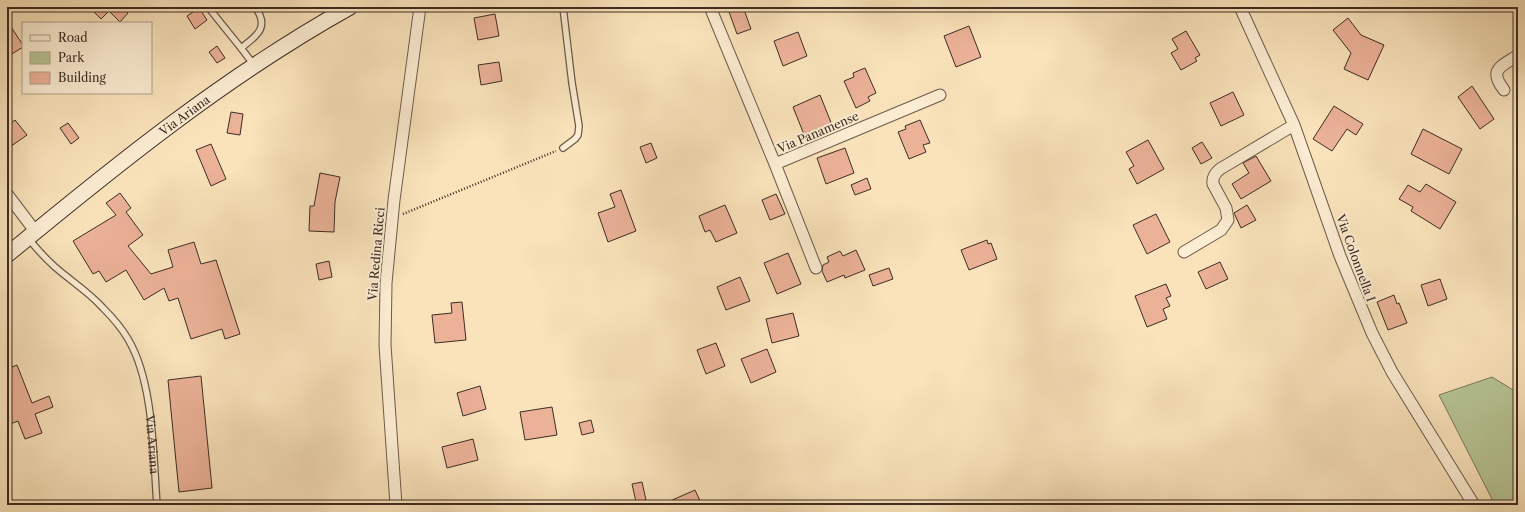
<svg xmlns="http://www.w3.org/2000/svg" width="1525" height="512" font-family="'Libre Caslon Text',serif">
  <rect width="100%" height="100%" fill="#fae3bb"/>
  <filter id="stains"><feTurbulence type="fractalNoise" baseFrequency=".005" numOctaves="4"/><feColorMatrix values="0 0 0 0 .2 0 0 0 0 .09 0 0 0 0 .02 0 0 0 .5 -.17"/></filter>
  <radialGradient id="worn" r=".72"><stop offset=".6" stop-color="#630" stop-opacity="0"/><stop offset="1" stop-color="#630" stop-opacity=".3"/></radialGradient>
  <path fill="#b7c595" stroke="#7a785c" d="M1492 377 1518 393V505H1495L1439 395Z"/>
  <path fill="#ecb298" stroke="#3d2c24" d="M99 7H122L128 13 120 22 109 11 101 19 94 12Z
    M735 7H743L751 29 737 34 728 9Z
    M199 8 207 20 195 29 187 16Z
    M495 14 499 36 478 40 474 18Z
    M1348 18 1361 35 1384 45 1368 80 1344 69 1351 53 1333 30Z
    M7 21 23 45V47L7 57Z
    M969 26 981 57 956 67 944 36Z
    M1186 31 1200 55 1195 58 1197 61 1181 70 1171 53 1178 49 1172 39Z
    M798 32 807 56 783 66 774 41Z
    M217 46 225 58 217 63 209 52Z
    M499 62 502 81 481 85 478 65Z
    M865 68 876 93 868 97 870 101 856 108 844 81 854 77 853 73Z
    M1472 86 1494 119 1480 129 1458 97Z
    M1233 92 1244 115 1221 126 1210 103Z
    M820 95 832 125 805 137 793 107Z
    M1334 106 1363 124 1356 135 1347 129 1332 151 1313 139Z
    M231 112 243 114 240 135 227 133Z
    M15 120 27 135 7 149V126Z
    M920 120 930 143 923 145 926 152 909 159 898 132 906 129 905 126Z
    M68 123 79 138 71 144 60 128Z
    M1423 129 1462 149 1449 174 1411 154Z
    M1148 140 1164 169 1137 184 1129 169 1134 166 1126 152Z
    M1202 142 1212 158 1201 164 1192 148Z
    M651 143 657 158 646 163 640 147Z
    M211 144 226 179 211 186 196 150Z
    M845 148 854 173 826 184 817 158Z
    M1256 156 1271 181 1241 199 1232 184 1249 173 1243 163Z
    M320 173 340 177 335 202 334 232 309 231 310 206H314Z
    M867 178 871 189 855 195 851 185Z
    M1426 184 1456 202 1440 229 1411 211 1413 207 1399 199 1408 185 1420 192Z
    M621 190 636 231 608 242 598 213 615 207 610 194Z
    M120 193 131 208 126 212 143 235 128 246 151 274 173 267 168 250 194 242 201 264 216 260 240 334 225 339 222 329 191 339 178 298 169 301 164 288 144 300 126 270 106 282 99 271 93 274 73 241 116 215 106 203Z
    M776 194 785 214 770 220 762 200Z
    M725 205 737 233 716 242 710 230 705 232 699 216Z
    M1247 205 1256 220 1241 228 1234 213Z
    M1156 214 1170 242 1147 254 1133 225Z
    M987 240 988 244 991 243 997 259 969 270 961 250Z
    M856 250 865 270 845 278 844 275 827 282 822 271 823 265 829 262 827 257 840 251 843 256Z
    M788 253 801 284 777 294 764 263Z
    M329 261 332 277 319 280 316 264Z
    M1220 262 1228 279 1206 289 1198 272Z
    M889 268 893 279 873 286 869 275Z
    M740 277 750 301 726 310 717 287Z
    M1440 279 1447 299 1428 306 1421 285Z
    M1166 284 1171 296 1166 298 1170 306 1163 309 1167 319 1147 327 1135 296Z
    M1394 295 1397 304 1399 303 1407 323 1388 330 1377 302Z
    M462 302 466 340 435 343 432 315 452 313 451 303Z
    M793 313 799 336 772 343 766 319Z
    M716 343 725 366 706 374 697 350Z
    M767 349 776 372 751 383 741 359Z
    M17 365 32 403 49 396 53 407 35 414 42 433 25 439 18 421 10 424 7 416V369Z
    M201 376 212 488 179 492 168 380Z
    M480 386 486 409 463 416 457 393Z
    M552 407 557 435 525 440 520 412Z
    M591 420 594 432 582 435 579 423Z
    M473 439 478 460 447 468 442 447Z
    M642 482 646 500 636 502 632 484Z
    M695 490 702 505H661Z"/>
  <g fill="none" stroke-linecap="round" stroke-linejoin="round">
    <g stroke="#6c5a4a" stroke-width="8">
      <g id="service">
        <path d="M208 7 241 48"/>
        <path d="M563 7 572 83 579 126 578 135 575 139 563 148"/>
        <path d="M254 65 241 48C257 36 270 27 255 7"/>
        <path id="s1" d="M28 238C36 248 45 258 55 267 71 281 89 292 103 308 112 317 121 327 128 339 154 383 153 454 157 505"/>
      </g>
    </g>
    <g stroke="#6c5a4a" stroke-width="13">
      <path id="minor" d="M710 7 775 164 940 95
        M1240 7 1294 125 1340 256 1372 333 1392 372 1474 505
        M1504 90C1488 69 1501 67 1518 55
        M775 164 816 268
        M7 194 35 231
        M1184 252 1221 230 1228 220 1226 208 1213 184C1212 177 1215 173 1220 169L1294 125
        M396 505 385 345 386 283 394 200 420 7"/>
    </g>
    <g stroke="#3d2c24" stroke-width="17">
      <g id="secondary">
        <path id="s2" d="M7 255C116 165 226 76 350 7"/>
      </g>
    </g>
    <path stroke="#3d2c24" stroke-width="2.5" stroke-dasharray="1 2" stroke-linecap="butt" d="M403 214 556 151"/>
    <use href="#service" stroke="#fcedd3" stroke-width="5.5"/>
    <use href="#minor" stroke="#fcedd3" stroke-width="11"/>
    <use href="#secondary" stroke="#fcedd3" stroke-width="15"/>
  </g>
  <g text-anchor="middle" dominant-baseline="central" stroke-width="4" stroke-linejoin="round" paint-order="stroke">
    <g font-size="12" fill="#3d2c24" stroke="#fcedd3">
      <text stroke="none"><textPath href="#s2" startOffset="226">Via Ariana</textPath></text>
      <text transform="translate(818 132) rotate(-23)">Via Panamense</text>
      <text transform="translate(376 254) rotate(-85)">Via Redina Ricci</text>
      <text transform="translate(1356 258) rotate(70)">Via Colonnella I</text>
      <text stroke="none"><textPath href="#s1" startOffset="252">Via Ariana</textPath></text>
    </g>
  </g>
  <rect width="1525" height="512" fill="none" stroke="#fae3bb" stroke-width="24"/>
  <rect x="8" y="8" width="1509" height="496" fill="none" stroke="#3d2c24" stroke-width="2"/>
  <rect x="12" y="12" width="1501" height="488" fill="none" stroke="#3d2c24"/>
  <rect x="22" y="22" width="130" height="72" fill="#fcedd3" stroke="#b0a08d"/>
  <rect x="30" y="35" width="20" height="6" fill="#fcedd3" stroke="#b0a08d"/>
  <text x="58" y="42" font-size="12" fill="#3d2c24">Road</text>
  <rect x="30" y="52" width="20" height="12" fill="#b7c595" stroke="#b0a08d"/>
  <text x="58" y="62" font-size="12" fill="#3d2c24">Park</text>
  <rect x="30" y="72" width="20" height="12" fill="#ecb298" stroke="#b0a08d"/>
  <text x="58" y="82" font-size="12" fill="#3d2c24">Building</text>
  <rect width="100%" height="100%" filter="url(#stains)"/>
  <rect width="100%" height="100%" fill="url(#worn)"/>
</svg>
